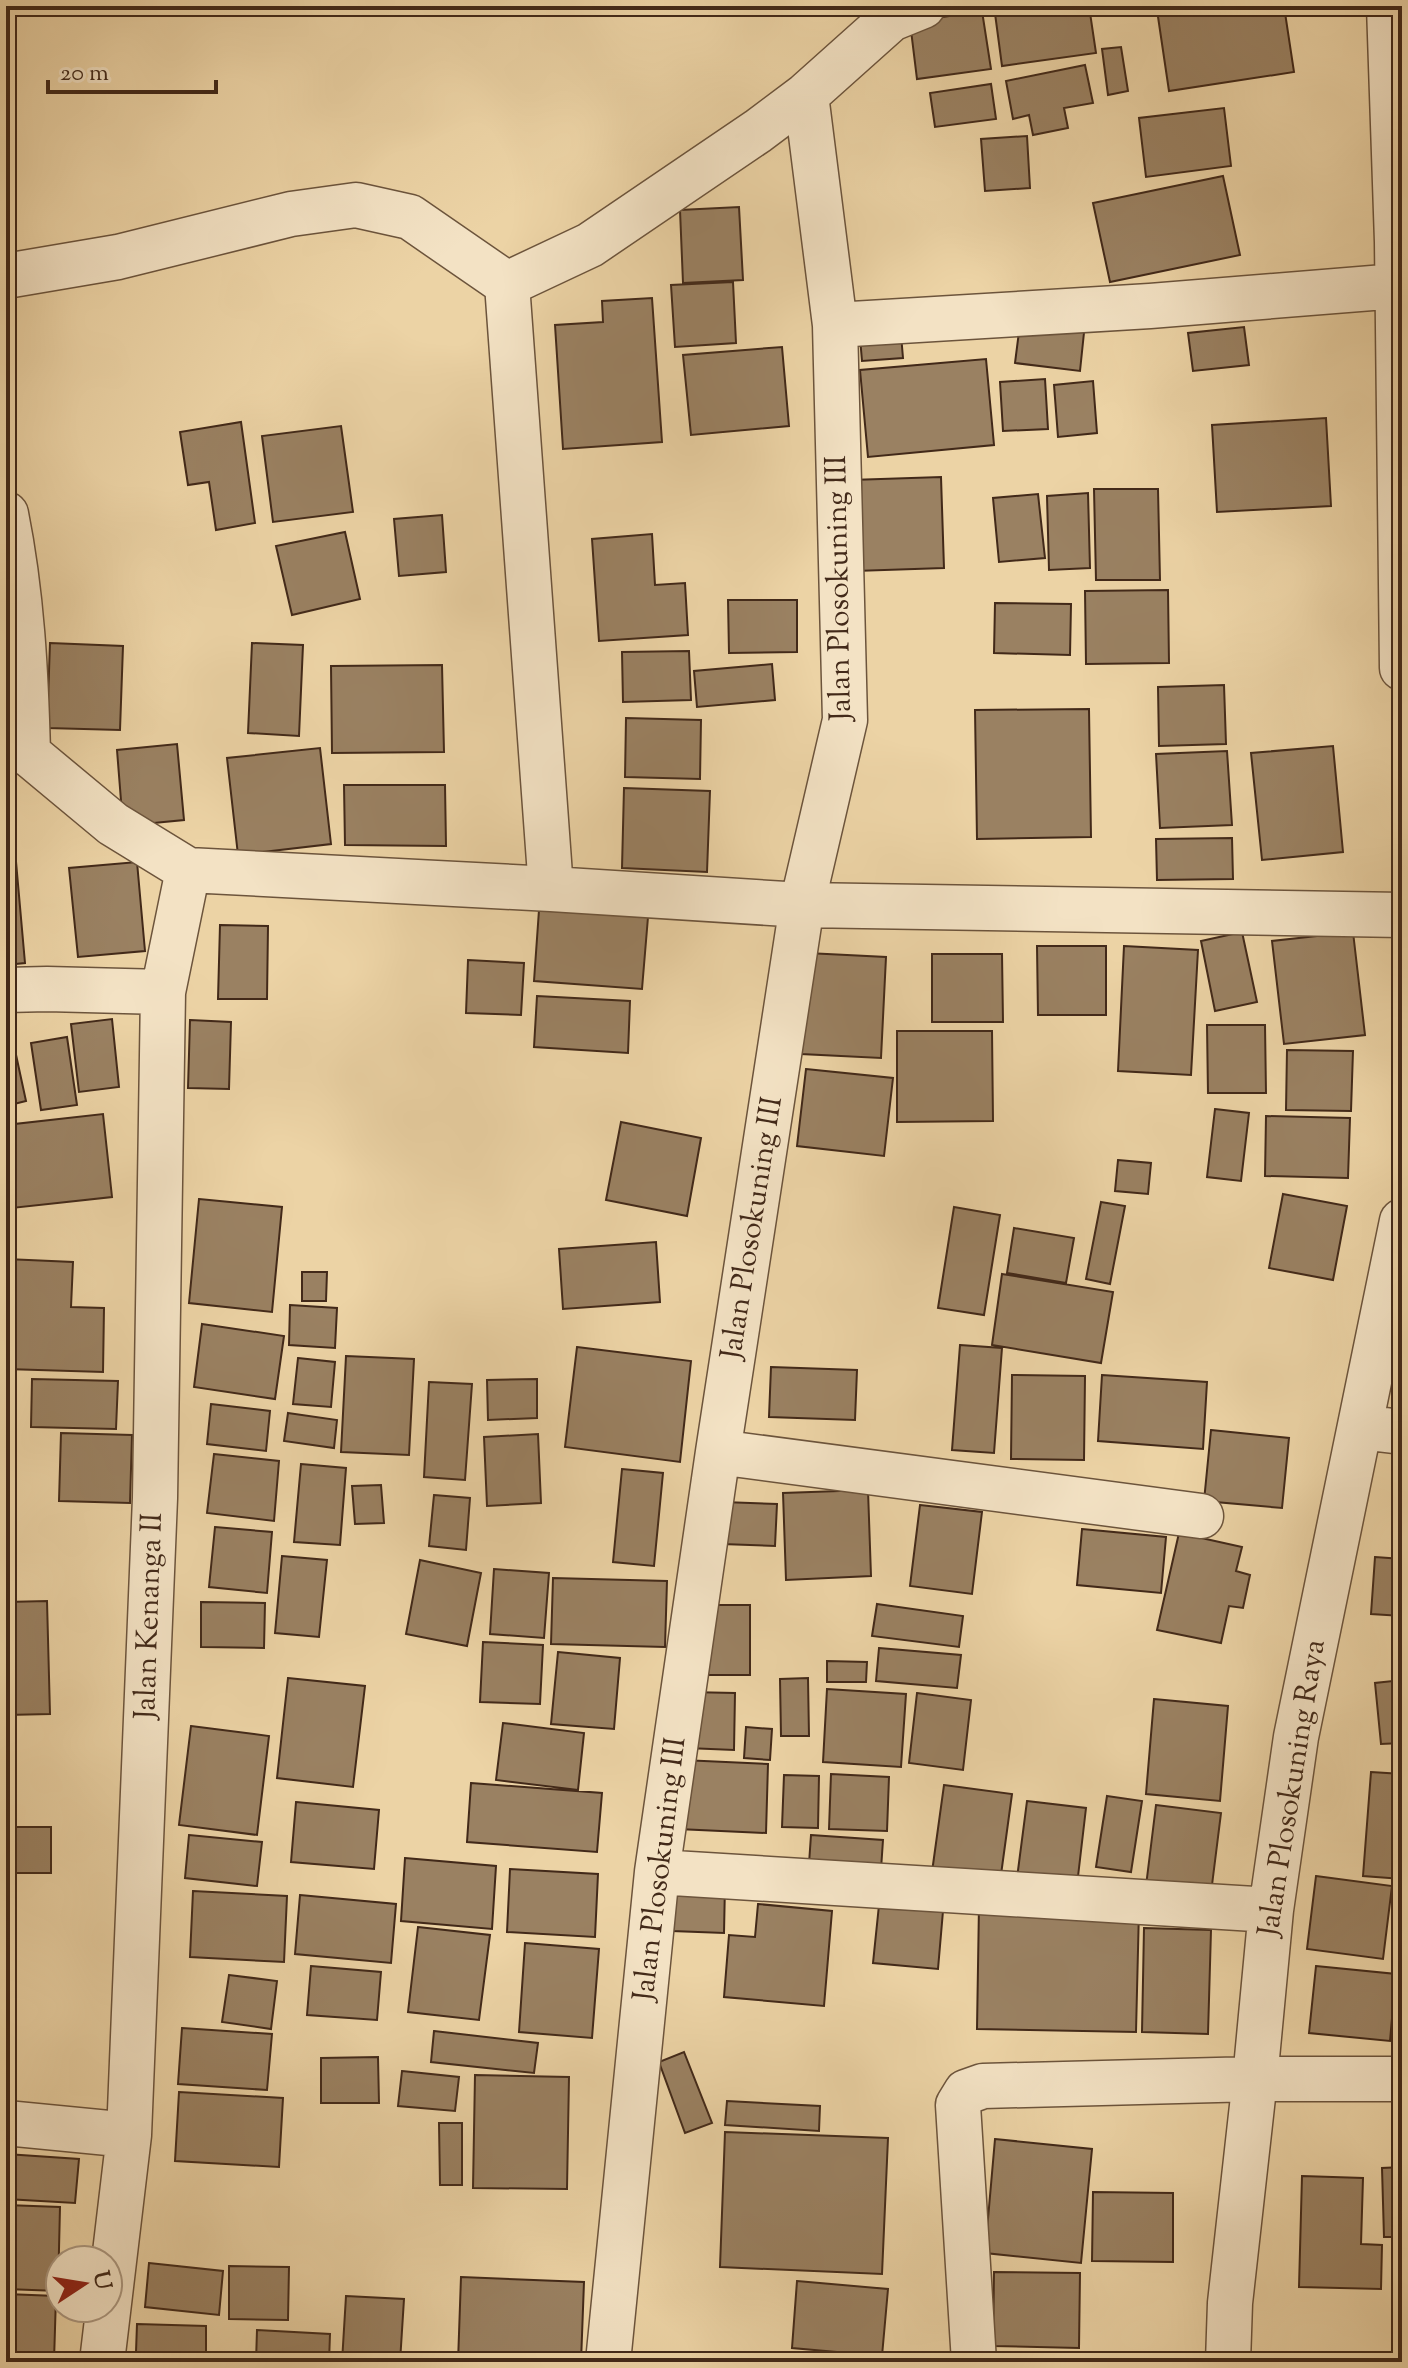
<svg xmlns="http://www.w3.org/2000/svg" width="1408" height="2368" font-family="'Sorts Mill Goudy',serif">
  <rect width="100%" height="100%" fill="#ecd3a5"/>
  <filter id="stains"><feTurbulence type="fractalNoise" baseFrequency=".0025" numOctaves="4"/><feColorMatrix values="0 0 0 0 .2 0 0 0 0 .09 0 0 0 0 .02 0 0 0 .5 -.17"/></filter>
  <radialGradient id="worn" r=".72"><stop offset=".6" stop-color="#630" stop-opacity="0"/><stop offset="1" stop-color="#630" stop-opacity=".3"/></radialGradient>
  <path fill="#9a8162" stroke="#422919" stroke-width="2" d="M994 6H1089L1096 53 1002 66Z
    M1182 6H1284L1294 72 1169 91 1157 10Z
    M982 11 991 69 917 79 910 22Z
    M1121 47 1128 91 1108 95 1102 49Z
    M1085 65 1093 103 1064 108 1068 128 1033 135 1029 115 1013 119 1006 81Z
    M991 84 996 119 935 127 930 93Z
    M1224 108 1231 166 1146 177 1139 118Z
    M1027 136 1030 188 985 191 981 139Z
    M1223 176 1240 255 1110 282 1093 203Z
    M739 207 743 280 683 283 680 210Z
    M733 282 736 343 675 347 671 285Z
    M652 298 662 442 563 449 555 325 603 322 602 301Z
    M1021 316 1085 323 1080 371 1015 363Z
    M900 323 903 358 862 361 859 326Z
    M1244 327 1249 365 1193 371 1188 333Z
    M782 347 789 426 691 435 683 355Z
    M986 359 994 445 868 457 860 370Z
    M1045 379 1048 429 1003 431 1000 382Z
    M1093 381 1097 433 1058 437 1054 385Z
    M1326 418 1331 506 1217 512 1212 425Z
    M241 422 255 523 216 530 209 482 188 485 180 432Z
    M341 426 353 512 273 522 262 436Z
    M941 477 944 568 855 571 851 480Z
    M1094 489H1158L1160 580H1096Z
    M1088 493 1090 568 1049 570 1047 496Z
    M1038 494 1045 558 999 562 993 498Z
    M442 515 446 572 399 576 394 519Z
    M345 532 360 599 292 615 276 546Z
    M652 534 655 585 685 583 688 635 599 641 592 539Z
    M1168 590 1169 663 1086 664 1085 591Z
    M728 600H797V652L729 653Z
    M995 603 1071 604 1070 655 994 653Z
    M50 643 123 646 120 730 47 728Z
    M252 643 303 645 299 736 248 733Z
    M689 651 691 700 623 702 622 652Z
    M772 664 775 700 697 707 694 671Z
    M442 665 444 752 332 753 331 666Z
    M1224 685 1226 744 1159 746 1158 687Z
    M1089 709 1091 837 977 839 975 710Z
    M626 718 701 720 700 779 625 777Z
    M177 744 184 820 123 826 117 750Z
    M1333 746 1343 852 1262 860 1251 753Z
    M320 748 331 844 238 855 227 758Z
    M1227 751 1232 825 1160 828 1156 754Z
    M344 785H445L446 846 345 845Z
    M624 788 710 791 707 872 622 868Z
    M6 794H10L25 963 6 965Z
    M1232 838 1233 879 1157 880 1156 839Z
    M137 862 145 951 78 957 69 868Z
    M539 910 648 917 642 989 534 981Z
    M220 925 268 926 267 999H218Z
    M1242 932 1257 1002 1215 1011 1201 941Z
    M1353 932 1365 1035 1284 1044 1272 941Z
    M1037 946H1106V1015H1038Z
    M1124 946 1198 950 1191 1075 1118 1071Z
    M807 953 886 957 881 1058 801 1054Z
    M932 954H1002L1003 1022H932Z
    M468 960 524 963 521 1015 466 1013Z
    M537 996 630 1001 628 1053 534 1047Z
    M112 1019 119 1087 79 1092 71 1024Z
    M190 1020 231 1022 229 1089 188 1088Z
    M1207 1025H1265L1266 1093H1208Z
    M10 1027 26 1101 6 1106V1028Z
    M897 1031H992L993 1121 897 1122Z
    M67 1037 77 1105 41 1110 31 1043Z
    M1287 1050 1353 1051 1351 1111 1286 1110Z
    M806 1069 893 1078 884 1156 797 1146Z
    M1215 1109 1249 1113 1241 1181 1207 1177Z
    M103 1114 112 1197 12 1208 6 1125Z
    M1266 1116 1350 1118 1348 1178 1265 1176Z
    M621 1122 701 1138 687 1216 606 1200Z
    M1118 1160 1151 1163 1148 1194 1115 1191Z
    M1283 1194 1347 1206 1333 1280 1269 1268Z
    M199 1199 282 1207 272 1312 189 1303Z
    M1101 1202 1125 1206 1110 1284 1086 1279Z
    M954 1207 1000 1215 984 1315 938 1308Z
    M1014 1228 1074 1238 1066 1283 1007 1273Z
    M656 1242 660 1302 563 1309 559 1249Z
    M6 1259 73 1262 71 1307 104 1308 103 1372 6 1369Z
    M302 1272H327L326 1301H302Z
    M1002 1274 1113 1292 1101 1363 992 1345Z
    M290 1305 337 1308 335 1348 289 1345Z
    M202 1324 284 1336 275 1399 194 1387Z
    M960 1345 1002 1348 994 1453 952 1450Z
    M577 1347 691 1361 680 1462 565 1447Z
    M346 1356 414 1359 409 1455 341 1452Z
    M298 1358 335 1362 331 1407 293 1404Z
    M771 1367 857 1370 855 1420 769 1417Z
    M1012 1375 1085 1376 1084 1460 1011 1459Z
    M1102 1375 1207 1382 1203 1449 1098 1441Z
    M32 1379 118 1381 116 1429 31 1427Z
    M537 1379V1418L488 1420 487 1380Z
    M429 1382 472 1384 465 1480 424 1477Z
    M211 1404 270 1411 266 1451 207 1444Z
    M288 1413 337 1420 334 1448 284 1441Z
    M1211 1430 1289 1438 1282 1508 1204 1501Z
    M61 1433 132 1435 130 1503 59 1501Z
    M538 1434 541 1503 487 1506 484 1437Z
    M214 1454 279 1461 274 1521 207 1513Z
    M301 1464 346 1468 340 1545 294 1542Z
    M622 1469 663 1473 654 1566 613 1562Z
    M381 1485 384 1523 355 1524 352 1486Z
    M868 1490 871 1576 786 1580 783 1493Z
    M434 1495 470 1498 466 1550 429 1546Z
    M723 1502 777 1504 775 1546 722 1544Z
    M920 1505 982 1512 972 1594 910 1586Z
    M215 1527 272 1532 267 1593 209 1587Z
    M1082 1529 1166 1537 1161 1593 1077 1585Z
    M1179 1533 1242 1547 1236 1571 1250 1575 1243 1608 1229 1606 1221 1643 1157 1630Z
    M282 1556 327 1560 319 1637 275 1633Z
    M1375 1557 1402 1559V1616L1371 1614Z
    M420 1560 481 1573 467 1646 406 1634Z
    M494 1569 549 1573 544 1638 490 1634Z
    M553 1578 667 1581 665 1647 551 1644Z
    M47 1601 50 1714 6 1715V1602Z
    M201 1602 265 1603 264 1648 201 1647Z
    M877 1604 963 1616 959 1647 872 1636Z
    M700 1605H750V1675H700Z
    M483 1642 543 1645 540 1704 480 1702Z
    M879 1648 961 1655 957 1688 876 1681Z
    M558 1652 620 1658 614 1729 551 1724Z
    M827 1661 867 1662 866 1682H827Z
    M288 1678 365 1686 353 1787 277 1778Z
    M808 1678 809 1736H781L780 1679Z
    M1402 1680V1743L1381 1744 1375 1683Z
    M827 1689 906 1694 901 1767 823 1762Z
    M688 1692 735 1693 734 1750 687 1748Z
    M917 1693 971 1700 963 1770 909 1763Z
    M1154 1699 1228 1706 1220 1801 1146 1794Z
    M503 1723 584 1733 578 1790 496 1780Z
    M191 1726 269 1736 257 1835 179 1825Z
    M746 1727 772 1729 770 1760 744 1758Z
    M682 1760 768 1764 766 1833 678 1829Z
    M1371 1772 1402 1774V1879L1363 1876Z
    M831 1774 889 1777 887 1831 829 1829Z
    M784 1775 819 1776 818 1828 782 1827Z
    M471 1783 602 1793 597 1852 467 1842Z
    M944 1785 1012 1794 1000 1882 932 1872Z
    M1107 1796 1142 1801 1131 1872 1096 1867Z
    M1027 1801 1086 1808 1077 1885 1017 1878Z
    M296 1802 379 1810 374 1869 291 1862Z
    M1156 1805 1221 1813 1210 1901 1145 1894Z
    M6 1827H51V1873H6Z
    M189 1835 262 1842 257 1886 185 1878Z
    M811 1835 883 1840 880 1884 808 1878Z
    M405 1858 496 1866 492 1929 401 1921Z
    M510 1869 598 1874 595 1937 507 1932Z
    M1316 1876 1392 1886 1383 1959 1307 1949Z
    M674 1883 725 1884 724 1933 672 1931Z
    M193 1891 287 1896 284 1962 190 1957Z
    M300 1895 396 1904 391 1963 295 1954Z
    M758 1904 832 1911 824 2006 724 1997 729 1935 755 1937Z
    M879 1905 943 1911 938 1969 873 1963Z
    M979 1905 1139 1909 1136 2032 977 2029Z
    M418 1927 490 1935 479 2020 408 2012Z
    M1144 1928 1211 1930 1208 2034 1142 2032Z
    M525 1943 599 1949 592 2038 519 2032Z
    M311 1966 381 1972 377 2020 307 2015Z
    M1316 1966 1396 1974 1390 2041 1309 2033Z
    M229 1975 277 1981 271 2029 222 2022Z
    M182 2028 272 2034 267 2090 178 2084Z
    M434 2031 538 2043 534 2073 431 2062Z
    M684 2052 712 2123 685 2133 659 2062Z
    M378 2057 379 2103H321V2058Z
    M402 2071 459 2077 455 2111 398 2106Z
    M475 2075 569 2077 567 2189 473 2188Z
    M179 2092 283 2098 279 2167 175 2161Z
    M727 2101 820 2106 819 2131 725 2125Z
    M439 2123H462V2185H440Z
    M725 2132 888 2138 882 2274 720 2267Z
    M995 2139 1092 2149 1081 2263 985 2253Z
    M6 2154 79 2159 75 2203 6 2199Z
    M1402 2167V2237H1384L1382 2168Z
    M1302 2176 1363 2178 1361 2244 1382 2245 1381 2289 1299 2287Z
    M1093 2192 1173 2193V2262L1092 2261Z
    M6 2205 60 2207 58 2291 6 2289Z
    M149 2263 223 2271 219 2315 145 2307Z
    M229 2266 289 2267 288 2320 229 2319Z
    M994 2272 1080 2273 1079 2348 993 2346Z
    M461 2277 584 2282 581 2362H458Z
    M797 2281 888 2289 882 2356 792 2348Z
    M6 2294 56 2296 54 2361 6 2359Z
    M346 2296 404 2299 400 2362H342Z
    M137 2324 206 2326V2355L136 2352Z
    M257 2330 330 2334 329 2362H256Z
    M799 2359 890 2362H799Z"/>
  <g fill="none" stroke-linecap="round" stroke-linejoin="round">
    <g stroke="#6c543c" stroke-width="47">
      <path id="minor" d="M1389 6 1397 242 1402 668
        M6 276 118 257 291 214 356 205 410 217 507 284 590 245 758 131 806 95 891 19 923 6
        M507 284 551 889
        M835 325 1150 306 1397 286
        M6 514C22 594 26 673 28 754
        M6 735 113 824 188 870 551 889 802 905 1402 915
        M6 990 47 989 163 992
        M1360 1427 1402 1432
        M718 1452 1201 1516
        M657 1872 1271 1910
        M6 2123 129 2135
        M102 2362 129 2135 155 1498 163 992 188 870
        M608 2362 657 1872 718 1452 802 905 845 720 835 325 806 95
        M974 2362 958 2105 966 2092 983 2086 1255 2079H1402
        M1228 2362 1230 2303 1255 2079 1271 1910 1296 1737 1402 1221"/>
    </g>
    <use href="#minor" stroke="#f3e2c4" stroke-width="44"/>
  </g>
  <g text-anchor="middle" dominant-baseline="central" stroke-width="6" stroke-linejoin="round" paint-order="stroke">
    <g font-size="30" fill="#422919" stroke="#f3e2c4">
      <text transform="translate(840 588) rotate(-91)">Jalan Plosokuning III</text>
      <text transform="translate(753 1228) rotate(-81)">Jalan Plosokuning III</text>
      <text transform="translate(150 1616) rotate(-88)">Jalan Kenanga II</text>
      <text transform="translate(1293 1788) rotate(-81)">Jalan Plosokuning Raya</text>
      <text transform="translate(661 1869) rotate(-83)">Jalan Plosokuning III</text>
    </g>
  </g>
  <rect width="1408" height="2368" fill="none" stroke="#ecd3a5" stroke-width="32"/>
  <rect x="8" y="8" width="1392" height="2352" fill="none" stroke="#422919" stroke-width="4"/>
  <rect x="16" y="16" width="1376" height="2336" fill="none" stroke="#422919" stroke-width="2"/>
  <g transform="translate(84 2284) rotate(78)"><circle r="38" fill="#f3e2c4" stroke="#ac9880" stroke-width="2"/>
  <path d="M0-6L14 30L0 20L-14 30Z" fill="#8f2418"/>
  <text y="-12" font-size="22" font-weight="bold" text-anchor="middle" fill="#422919">U</text>
  </g>
  <path d="M48 80v12h168v-12" fill="none" stroke="#422919" stroke-width="4"/>
  <text x="60" y="80" font-size="24" fill="#422919" stroke="#f3e2c4" stroke-width="6" paint-order="stroke">20 m</text>
  <rect width="100%" height="100%" filter="url(#stains)"/>
  <rect width="100%" height="100%" fill="url(#worn)"/>
</svg>
